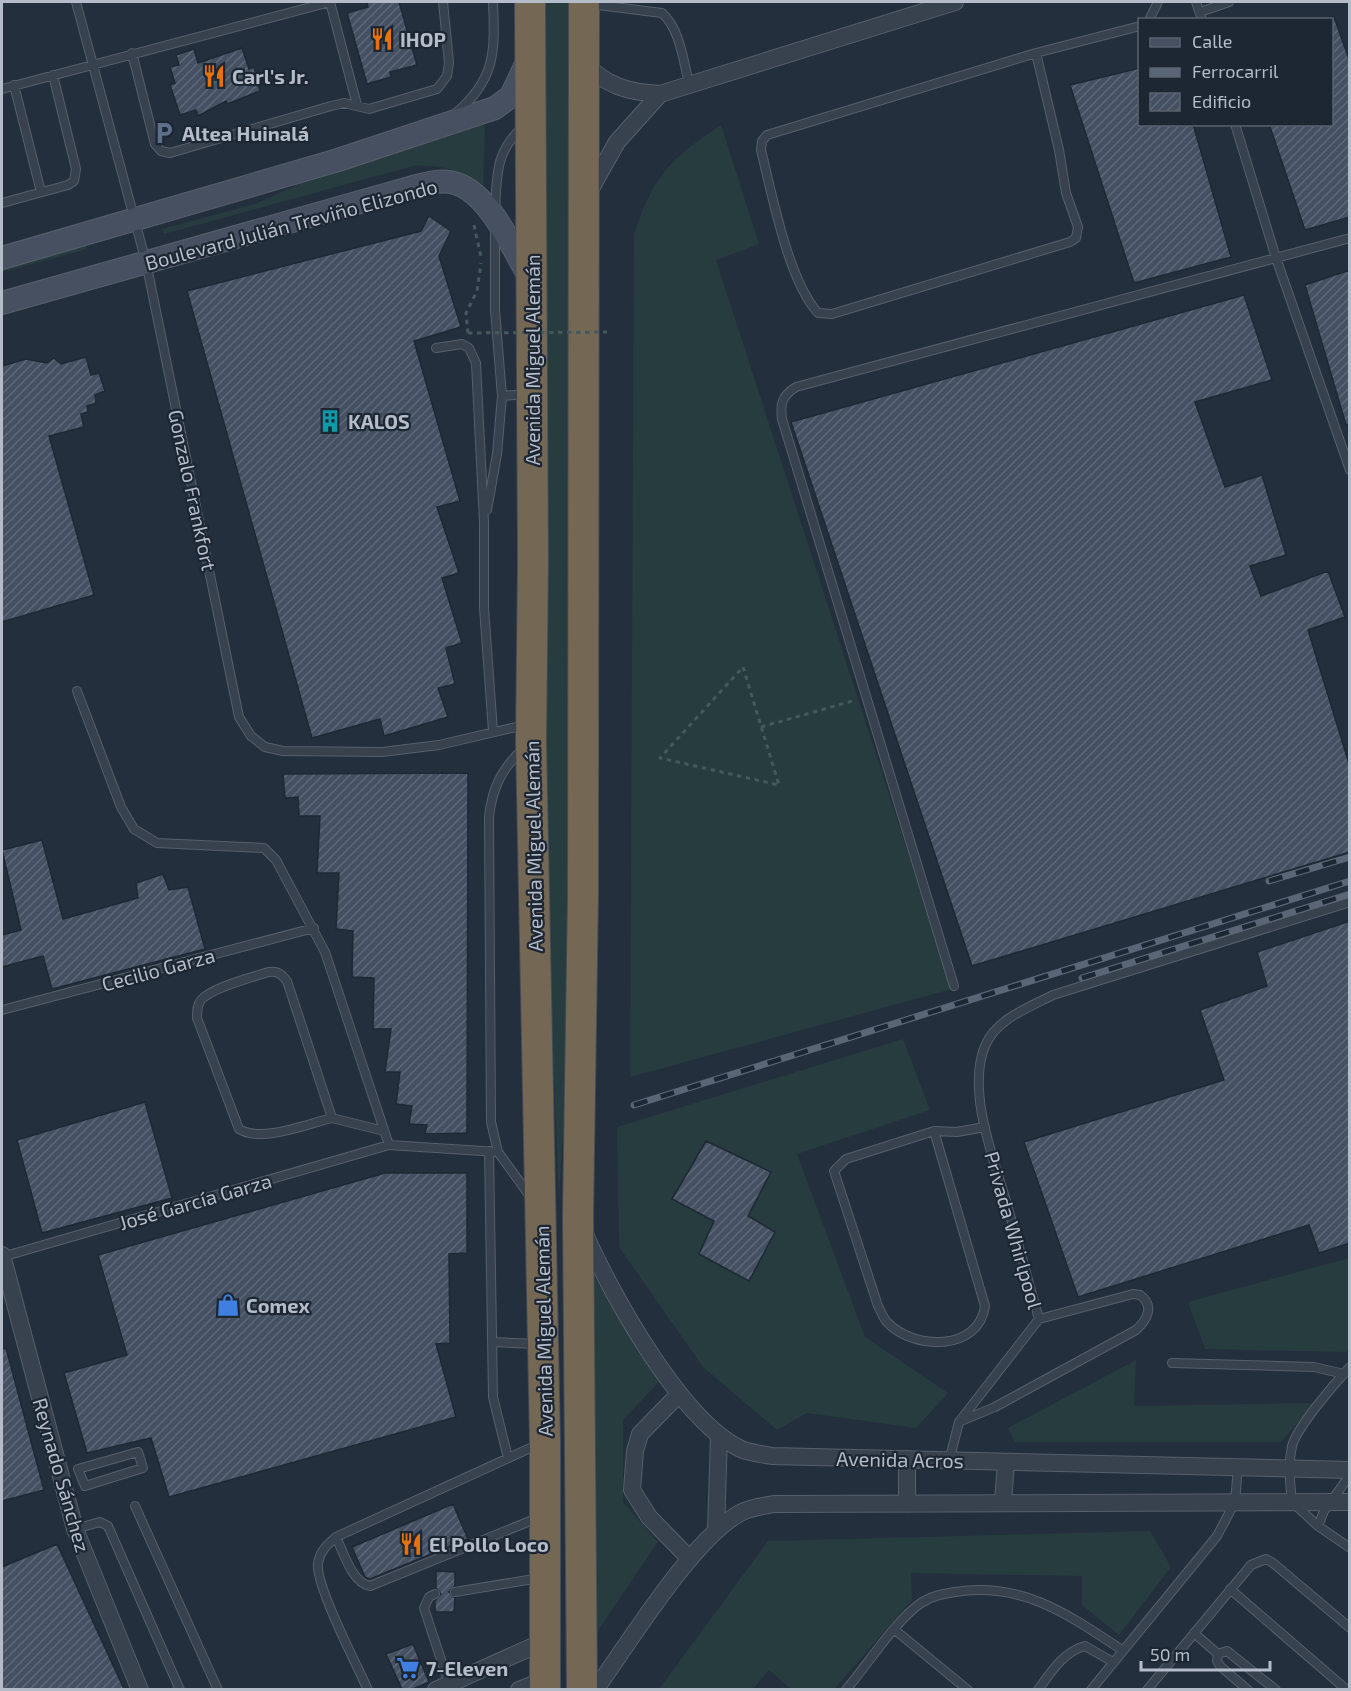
<svg xmlns="http://www.w3.org/2000/svg" width="1351" height="1691" font-family="'Exo 2',sans-serif">
  <defs>
    <pattern id="building-hatch" width="6" height="6" patternUnits="userSpaceOnUse" patternTransform="scale(1.5)"><rect width="6" height="6" fill="#455162"/><path d="M-1 1l2-2M0 6l6-6M5 7l2-2" fill="none" stroke="#5d6877"/></pattern>
  </defs>
  <rect width="100%" height="100%" fill="#242f3e"/>
  <path fill="#263c3f" d="M540 2H569L572 359 570 1011 559 1199 545 859Z
    M485 124 483 189C461 169 442 165 413 166L164 234 162 229 255 204 306 181Z
    M721 125 759 244 716 260 952 989 630 1077 634 235C653 176 670 159 721 125Z
    M85 243 87 249 2 272V265Z
    M903 1039 930 1110 797 1154 865 1337 948 1393 916 1428 807 1413 777 1430 703 1367 619 1247 617 1127Z
    M1349 1258 1350 1348 1346 1352 1205 1349 1188 1302Z
    M593 1275 659 1382 623 1420V1502L658 1542 596 1633Z
    M1136 1360 1134 1406 1315 1403 1281 1442H1015L1008 1428Z
    M1150 1531 1171 1567 1119 1635 1082 1605V1576L911 1573 912 1600 834 1689H791L769 1670 753 1689H659L768 1541Z"/>
  <path fill="url(#building-hatch)" stroke="#1f2835" stroke-width="1.5" d="M367 2H399L417 65 390 72 391 77 367 84 347 13 368 7Z
    M1332 17H1334L1350 62V217L1305 230 1269 124H1332Z
    M242 48 249 69 254 67 260 91 227 104 226 101 198 116 196 110 180 115 170 85 175 83 170 67 179 65 176 55 194 49 198 63Z
    M1140 68V124H1193L1231 257 1134 283 1070 85Z
    M429 216 451 231 439 256 461 327 414 341 460 501 437 507 459 573 442 578 462 643 446 648 455 684 438 688 448 717 384 736 380 719 312 738 187 291 421 231Z
    M1350 270V424L1346 425 1305 285Z
    M1244 295 1272 380 1195 402 1225 487 1262 475 1286 555 1250 566 1261 596 1328 571 1345 617 1308 630 1350 767V852L972 966 791 422Z
    M86 357 91 375 99 373 105 391 95 395 96 403 87 406 88 412 81 414 84 427 49 436 94 595 2 622V366L26 359 47 363 54 358 61 364Z
    M468 773 467 1133 425 1134 427 1125 409 1124 412 1106 396 1104 400 1072H385L391 1029H373L374 978 352 977 353 931 336 929 339 873H317L320 816H299L298 797 285 798 283 774Z
    M42 840 63 919 138 898 136 883 163 874 169 890 188 887 205 949 52 989 43 956 2 967V935L21 930 2 850Z
    M1350 921V1243L1319 1253 1309 1225 1078 1297 1024 1142 1224 1080 1200 1010 1267 986 1257 952Z
    M145 1102 172 1198 42 1233 17 1140Z
    M706 1141 771 1172 748 1216 775 1232 749 1281 699 1254 714 1221 672 1199Z
    M385 1173H467V1253L449 1254 450 1343 436 1344 456 1417 169 1497 151 1438 87 1453 64 1373 127 1355 98 1255Z
    M6 1348 44 1490 2 1501V1349Z
    M453 1504 468 1539 370 1579 365 1577 352 1547Z
    M57 1544 124 1689H2V1567Z
    M436 1571 455 1572V1586L449 1592 455 1598 454 1612H435V1601L441 1594 436 1588Z
    M413 1644 429 1682 413 1689H402L386 1654Z"/>
  <g fill="none" stroke-linecap="round" stroke-linejoin="round">
    <g stroke="#565f6c" stroke-width="10">
      <path id="lane" d="M76 2 146 262 239 717 251 736 265 747 283 751 382 752 439 745 525 725
        M330 2 357 105
        M1196 2 1202 20
        M590 4 662 13C680 29 683 60 689 83
        M1200 12 1229 2
        M1149 20 1158 2
        M132 53 155 144 161 151 170 153 331 106 344 103 369 109 437 89 447 76 449 63 443 2
        M1036 53 1059 150 1066 193 1078 227 1076 238 1070 242 832 314 818 313C788 280 772 194 761 150L762 141 767 135 1036 53 1140 26
        M14 85 41 192
        M2 89 330 2
        M455 114C496 79 495 52 493 2
        M1235 124 1276 258 1350 470
        M2 203 68 185 74 181 76 169 53 75
        M495 211C497 175 495 151 524 126
        M436 348 462 344 469 348 476 363 484 522V608L493 731
        M502 396 528 394
        M487 510 497 454 502 396 495 310V227
        M77 691 121 807 134 829 157 843 264 848 276 860 325 952 389 1145
        M524 748C502 768 492 788 489 817L491 1122 498 1152 532 1199
        M954 986 782 419C780 403 782 396 796 387L1350 238
        M2 1010 314 928
        M332 1118C307 1124 261 1143 239 1129L197 1018C197 1012 197 1005 201 1000 211 988 250 978 265 973 275 970 280 972 287 981L332 1118 384 1131
        M934 1131 985 1306C979 1351 914 1351 887 1322 883 1318 881 1311 878 1306L834 1171 846 1159 934 1131 957 1132 985 1127
        M489 1151 493 1397 508 1458
        M2 1257 389 1145 498 1152
        M492 1342 537 1344
        M1172 1363 1314 1367 1344 1374
        M1350 1367C1335 1383 1297 1427 1292 1446 1288 1465 1290 1483 1292 1502L1318 1526 1350 1548
        M961 1421 995 1407 1136 1330C1147 1320 1155 1306 1140 1295L1133 1294 1039 1319
        M138 1452 143 1468 85 1486 78 1469Z
        M949 1461 959 1422 1039 1319C1029 1282 1018 1245 1008 1208 995 1162 966 1092 985 1046 996 1019 1028 1008 1053 995L1350 902
        M135 1506 218 1690
        M1318 1526 1324 1511 1350 1475
        M75 1529 100 1522 108 1526 180 1690
        M336 1537C343 1551 352 1583 370 1586L540 1517
        M1230 1589 1347 1690
        M455 1592 540 1578
        M435 1594 429 1597 424 1608 449 1684
        M895 1630 968 1690
        M1194 1633 1218 1654
        M1218 1654 1227 1651 1276 1690
        M1218 1654 1217 1661 1220 1666 1248 1690
        M368 1690C357 1665 315 1585 318 1563 320 1551 327 1545 336 1537L539 1444
        M846 1690C867 1665 896 1620 921 1603 931 1596 943 1594 955 1592 1022 1581 1069 1615 1122 1650
        M1038 1690C1051 1672 1063 1652 1085 1646L1113 1662
        M1091 1690 1217 1536 1235 1502 1238 1467
        M1147 1690 1251 1565 1266 1559 1273 1563 1350 1628"/>
    </g>
    <g stroke="#565f6c" stroke-width="18">
      <path id="street" d="M584 63C607 86 627 92 660 94L955 2
        M590 190 617 142 660 94
        M584 1232C610 1292 681 1421 741 1449 750 1453 762 1454 772 1456L1350 1470
        M2 1255 75 1529 140 1690
        M679 1394 640 1434 635 1451 632 1490 649 1517 690 1559
        M1003 1503 1006 1462
        M907 1504V1459
        M716 1530 719 1436
        M436 1690 545 1641
        M519 1690 545 1680
        M595 1690C629 1643 694 1536 742 1512 752 1507 764 1506 774 1504L1350 1502"/>
    </g>
    <g stroke="#565f6c" stroke-width="24">
      <path id="secondary" d="M2 258 338 160 495 108 511 96 527 62
        M2 303 413 187C425 184 438 180 450 182 488 188 514 251 532 282"/>
    </g>
    <g stroke="#434c59" stroke-width="32">
      <path id="highway" d="M530 2 533 562 531 742 545 1442V1690
        M582 1690 578 1216 583 895 584 2"/>
    </g>
    <path stroke="#44595c" stroke-width="3" stroke-dasharray="4.5 4.5" stroke-linecap="butt" d="M474 225 481 257
      M468 333 466 313 477 291 481 263
      M743 667 779 785 660 758Z
      M761 727 856 700"/>
    <use href="#lane" stroke="#38414e" stroke-width="8"/>
    <use href="#street" stroke="#38414e" stroke-width="16"/>
    <use href="#secondary" stroke="#465061" stroke-width="22"/>
    <use href="#highway" stroke="#746855" stroke-width="30"/>
    <g stroke="#5a6575" stroke-width="7">
      <path id="rail" d="M1269 881 1350 857
        M1082 978 1350 894
        M634 1105 1350 881"/>
    </g>
    <use href="#rail" stroke="#1d2633" stroke-width="4.5" stroke-dasharray="14" stroke-linecap="butt"/>
    <path stroke="#44595c" stroke-width="3" stroke-dasharray="4.5 4.5" stroke-linecap="butt" d="M468 333 607 332"/>
  </g>
  <defs>
    <g id="restaurant-bare" transform="scale(1.8)"><path d="M-5-6h1v4h1v-4h1v4h1v-4h1v5L-1.5 .5V6h-2V.5L-5-1ZM5-6V6H3V1.5H1.5Q1.5-4 5-6Z" fill="#e8710a" stroke="#1d2633" stroke-width="2.5" paint-order="stroke"/></g>
    <g id="parking-bare" transform="scale(1.8)"><path d="M-3.5-5.5H1a3.5 3.5 0 0 1 0 7H-1V5.5H-3.5ZM-1-3.4V-.6H.8a1.4 1.4 0 0 0 0-2.8Z" fill="#5c6f8a" stroke="#1d2633" stroke-width="2.5" paint-order="stroke"/></g>
    <g id="building-bare" transform="scale(1.8)"><path d="M-4-6H4V6H1V3H-1V6H-4ZM-2.5-4.3h1.7v1.8h-1.7ZM.8-4.3h1.7v1.8H.8ZM-2.5-1h1.7V.8h-1.7ZM.8-1h1.7V.8H.8Z" fill="#0f9aa8" stroke="#1d2633" stroke-width="2.5" paint-order="stroke"/></g>
    <g id="shop-bare" transform="scale(1.8)"><path d="M-5-2.5h2.3a2.7 3.5 0 0 1 5.4 0H5L5.5 6h-11ZM-1.5-2.5h3a1.5 2.3 0 0 0-3 0Z" fill="#3f7fe0" stroke="#1d2633" stroke-width="2.5" paint-order="stroke"/></g>
    <g id="supermarket-bare" transform="scale(1.8)"><path d="M-6-5.5h2.5l.6 2H6L4.5 2H-2.5L-4.4-4H-6ZM-1.5 3.2a1.3 1.3 0 1 0 .1 0ZM3 3.2a1.3 1.3 0 1 0 .1 0Z" fill="#3f7fe0" stroke="#1d2633" stroke-width="2.5" paint-order="stroke"/></g>
  </defs>
  <g fill-rule="evenodd">
    <use href="#restaurant-bare" x="382" y="39"/>
    <use href="#restaurant-bare" x="214" y="76"/>
    <use href="#parking-bare" x="164" y="133"/>
    <use href="#building-bare" x="330" y="421"/>
    <use href="#shop-bare" x="228" y="1305"/>
    <use href="#restaurant-bare" x="411" y="1544"/>
    <use href="#supermarket-bare" x="408" y="1668"/>
  </g>
  <g text-anchor="middle" dominant-baseline="central" stroke-width="4.5" stroke-linejoin="round" paint-order="stroke">
    <g font-size="20" font-weight="bold" fill="#b4bcc9" stroke="#1d2633" text-anchor="start">
      <text x="400" y="39">IHOP</text>
      <text x="232" y="76">Carl's Jr.</text>
      <text x="182" y="133">Altea Huinalá</text>
      <text x="348" y="421">KALOS</text>
      <text x="246" y="1305">Comex</text>
      <text x="429" y="1544">El Pollo Loco</text>
      <text x="426" y="1668">7-Eleven</text>
    </g>
    <g font-size="20" fill="#b4bcc9" stroke="#1d2633">
      <text transform="translate(291 224) rotate(-15)">Boulevard Julián Treviño Elizondo</text>
      <text transform="translate(532 360) rotate(-90)">Avenida Miguel Alemán</text>
      <text transform="translate(193 490) rotate(78)">Gonzalo Frankfort</text>
      <text transform="translate(533 846) rotate(-91)">Avenida Miguel Alemán</text>
      <text transform="translate(158 969) rotate(-15)">Cecilio Garza</text>
      <text transform="translate(195 1201) rotate(-16)">José García Garza</text>
      <text transform="translate(1014 1230) rotate(74)">Privada Whirlpool</text>
      <text transform="translate(543 1331) rotate(-91)">Avenida Miguel Alemán</text>
      <text transform="translate(900 1459) rotate(1)">Avenida Acros</text>
      <text transform="translate(62 1475) rotate(74)">Reynado Sánchez</text>
    </g>
  </g>
  <rect width="1351" height="1691" fill="none" stroke="#b4bcc9" stroke-width="6"/>
  <rect x="1138" y="18" width="195" height="108" fill="#1d2633" stroke="#59626f" stroke-width="1.5"/>
  <rect x="1150" y="38" width="30" height="9" fill="#465061" stroke="#59626f" stroke-width="1.5"/>
  <text x="1192" y="48" font-size="18" fill="#b4bcc9">Calle</text>
  <rect x="1150" y="68" width="30" height="9" fill="#5a6575" stroke="#59626f" stroke-width="1.5"/>
  <text x="1192" y="78" font-size="18" fill="#b4bcc9">Ferrocarril</text>
  <rect x="1150" y="93" width="30" height="18" fill="url(#building-hatch)" stroke="#59626f" stroke-width="1.5"/>
  <text x="1192" y="108" font-size="18" fill="#b4bcc9">Edificio</text>
  <path d="M1141 1661v9h129v-9" fill="none" stroke="#b4bcc9" stroke-width="3"/>
  <text x="1150" y="1661" font-size="18" fill="#b4bcc9" stroke="#1d2633" stroke-width="4.5" paint-order="stroke">50 m</text>
</svg>
